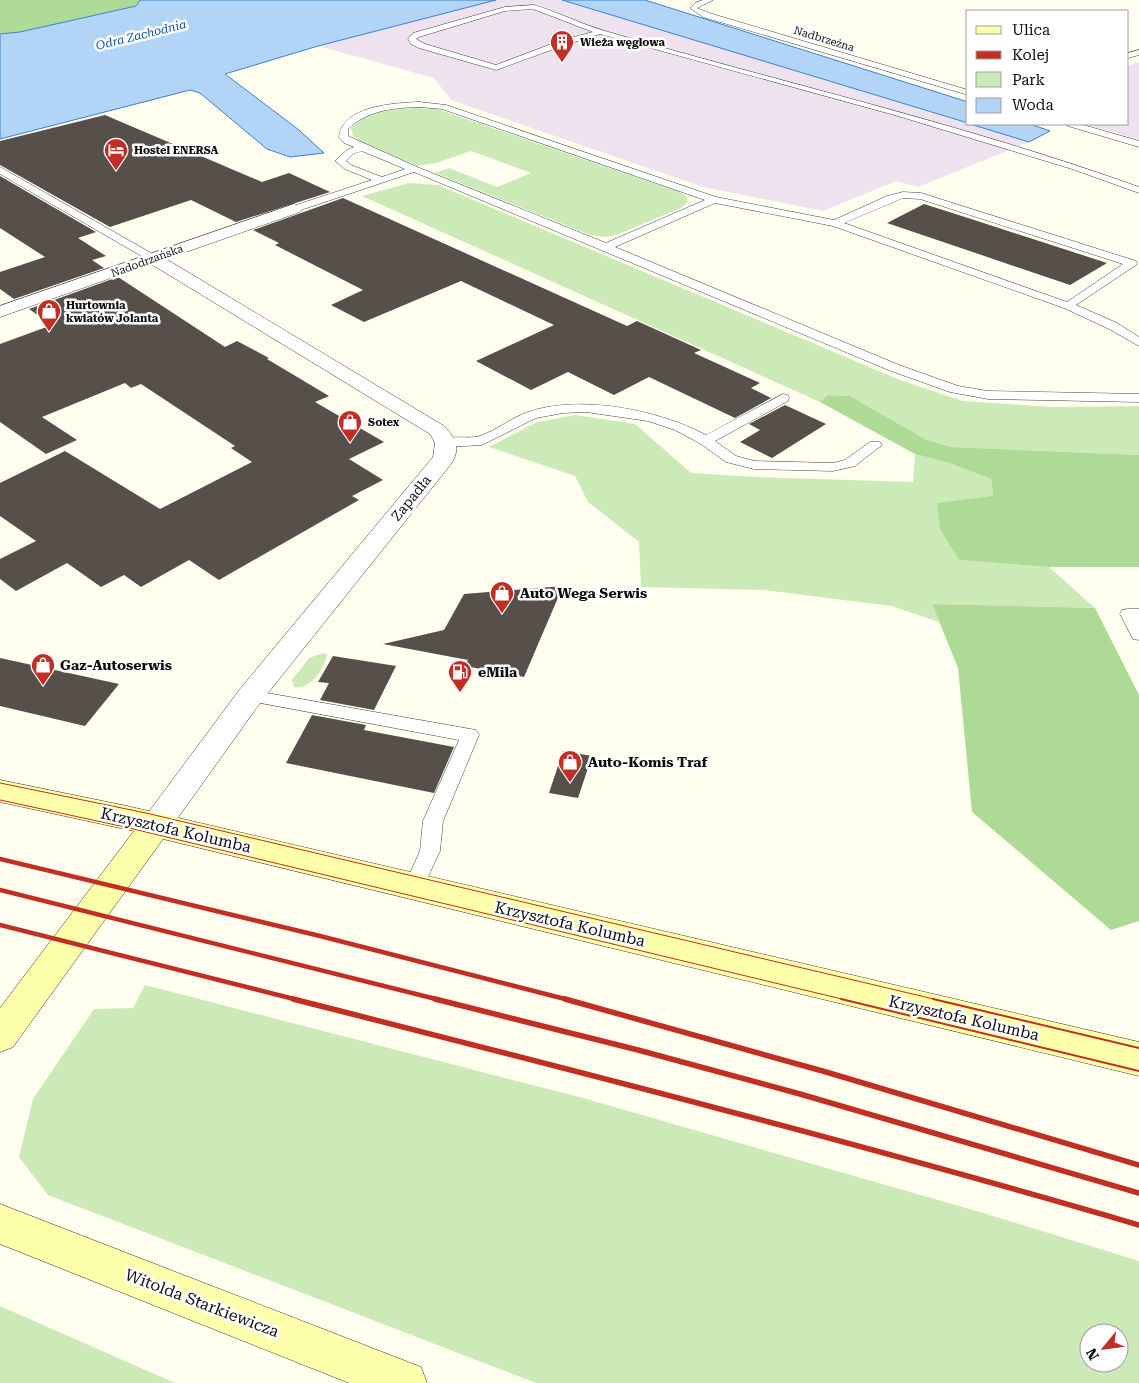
<svg xmlns="http://www.w3.org/2000/svg" width="1139" height="1383" font-family="'Roboto Serif',serif">
  <rect width="100%" height="100%" fill="#fffeef"/>
  <path fill="#ede2ed" d="M496 0H562L1029 142 918 187 896 181 823 211 703 187 451 100 434 78 318 46Z
    M1139 62V140L1086 124H1128V66Z"/>
  <path fill="#cceab8" fill-rule="evenodd" d="M415 108 437 109 677 191 686 196 688 202 681 208 616 235 605 237 590 235 435 173 449 168 497 187 531 173 471 151 436 163 417 166 361 142 353 136 351 128C367 111 393 109 415 108Z
    M409 183 438 185 900 380 963 401 1052 407 1139 406V455L951 447 925 439 850 396 828 395 820 402 362 196Z
    M575 415 635 424 691 473 756 477 913 482 915 454 949 463 991 479 993 496 959 560 1049 567 1095 608 932 604 939 622 891 606 764 590 641 587 639 542 588 502 575 476 489 447 537 422Z
    M323 653 327 654C325 668 311 690 294 687L292 680 309 658Z
    M145 985 583 1098 980 1212 1139 1261V1383H536L48 1195 19 1157 33 1099 94 1009 133 1008ZM1089 1333H1119V1363H1089Z
    M0 1306 175 1383H0Z"/>
  <path fill="#addb96" d="M0 0H140L135 6 20 32 0 34Z
    M828 395 850 396 925 439 951 447 1139 455V567H1049L959 560 940 529 937 503 993 496 991 479 949 463 915 454 820 402Z
    M932 604 1095 608 1139 695V921L1111 930 972 812 958 668Z"/>
  <path fill="#b2d5f7" stroke="#3881d0" d="M140 0H496L318 46 225 74 299 130 324 153 290 157 267 149 200 93 190 90 0 139V34L20 32 136 6Z
    M562 0H645L968 102V123Z
    M970 124H1030L1050 131 1029 142Z"/>
  <path fill="#57504a" d="M105 115 262 182 289 173 330 192 236 222 191 200 110 227 0 165V141Z
    M0 176 96 232 78 238 106 256 92 260 104 268 14 299 0 289V272L45 257 0 228Z
    M343 198 627 326 637 321 701 350 694 353 760 383 751 388 771 398 735 418 649 377 614 395 568 372 531 390 476 361 554 325 461 281 364 322 331 305 363 290 275 245 279 243 253 230Z
    M924 204 968 218 1107 263 1070 285 887 223Z
    M118 277 225 347 237 341 269 358 267 359 329 396 315 402 384 442 349 459 383 480 352 496 359 500 219 580 189 560 141 587 124 575 101 587 67 563 16 591 0 579V559L36 541 0 516V483L65 451 160 509 252 462 231 448 235 446 141 384 131 388 125 383 42 417 77 440 46 454 0 422V344L52 325 29 309Z
    M785 405 826 424 772 458 740 442 760 430 749 424Z
    M563 586 524 677 465 666 468 660 383 644 444 630 464 594Z
    M333 656 396 666 374 710 320 700 329 683 318 682Z
    M0 658 119 684 85 726 0 706Z
    M312 715 366 725 364 730 454 747 434 793 286 763Z
    M563 751 592 756 578 798 549 793Z"/>
  <g fill="none" stroke-linecap="round" stroke-linejoin="round">
    <g stroke="#414141" stroke-width="1">
      <path id="lane" d="M703 0H713L697 8 709 13 968 90V95L703 17 690 8 695 3Z
        M534 5C558 12 581 24 605 31 783 83 964 124 1139 187V193L1072 169 898 116 600 34 565 45 496 70 419 48 411 44 408 39 413 33 505 7ZM533 9 593 32 559 41 496 65 425 44 416 39 419 37 505 11Z
        M1139 50V55L1128 58V53Z
        M419 102 446 105 716 197 834 220 887 196 903 192 921 193 1136 261 1137 263 1136 265 1076 305 1117 323 1139 337V346L1109 329 1064 308 833 226 715 203 615 247 899 365 958 386 988 391 1139 394V402L988 399 950 392 891 371 414 172 298 211H290V207L372 180 345 169 335 161 347 150 354 147 344 143 339 137C342 106 394 103 419 102ZM419 107 442 109 705 200 606 243 417 167 348 136V129C368 110 393 108 419 107ZM362 151 405 169 382 177 351 165 346 161 353 154ZM903 198 920 199 1123 264 1067 302 844 223Z
        M1067 124H1080L1139 141V147L1068 126Z
        M0 167 158 257 159 259 158 261H150L0 174Z
        M783 394 788 395 789 398 788 401 715 441 736 456 754 461 833 463 845 460 870 442H880L882 445 855 466 833 471 754 469 726 462 701 444 675 430 648 421 586 412 563 413 536 418 482 445 447 447 440 443C448 433 469 440 480 436 497 430 511 418 528 412 580 394 659 410 706 435Z
        M1128 609H1139V640L1133 639 1120 614 1122 610Z
        M250 690 476 730 479 735 443 821 440 851 421 892 414 894 407 892 404 886 420 851 423 821 459 740 244 700 241 696 244 692Z"/>
    </g>
    <g stroke="#414141" stroke-width="1">
      <path id="street" d="M294 204 300 206 302 209 300 212 166 259 444 426C456 438 461 449 451 464L260 703 167 833 156 837 145 833 141 825 145 817 240 689 433 457 435 443 430 434 151 264 0 317V306Z"/>
    </g>
    <g stroke="#303030" stroke-width="1">
      <path id="secondary" d="M0 780 127 806 1139 1042V1076L163 839 13 1047 0 1052V1008L134 831 0 802Z
        M0 1204 421 1367 427 1383H349L0 1244Z"/>
    </g>
    <use href="#lane" fill="#fff" fill-rule="evenodd"/>
    <use href="#street" fill="#fff" fill-rule="evenodd"/>
    <use href="#secondary" fill="#feffaa" fill-rule="evenodd"/>
    <path stroke="#c12e23" stroke-width="1" d="M0 783 146 813 938 1000
      M0 800 125 827 846 1000"/>
    <path stroke="#c12e23" stroke-width="2" d="M841 999 1139 1071
      M933 999 1139 1048"/>
    <path stroke="#c12e23" stroke-width="4.5" d="M0 859 320 936 569 1000
      M0 890 440 1000
      M0 925 298 1000"/>
    <path stroke="#c12e23" stroke-width="5.5" d="M293 999C576 1071 859 1143 1139 1225
      M435 999 638 1050 800 1094 1139 1193
      M565 999 826 1072 1139 1165"/>
  </g>
  <defs>
    <g id="building-pin" transform="scale(1.25)"><path d="M0 17L-7.5 6A9.5 9.5 0 1 1 7.5 6Z" fill="#c12e23" stroke="#fff"/><path d="M-4-6H4V6H1V3H-1V6H-4ZM-2.5-4.3h1.7v1.8h-1.7ZM.8-4.3h1.7v1.8H.8ZM-2.5-1h1.7V.8h-1.7ZM.8-1h1.7V.8H.8Z" fill="#fff"/></g>
    <g id="hotel-pin" transform="scale(1.25)"><path d="M0 17L-7.5 6A9.5 9.5 0 1 1 7.5 6Z" fill="#c12e23" stroke="#fff"/><path d="M-6-4.5h1.5V1H6V5H4.5V3h-9V5H-6ZM-4 0a1.8 1.8 0 1 1 3.6 0ZM.5 0V-2.5h3Q6-2.5 6 0Z" fill="#fff"/></g>
    <g id="shop-pin" transform="scale(1.25)"><path d="M0 17L-7.5 6A9.5 9.5 0 1 1 7.5 6Z" fill="#c12e23" stroke="#fff"/><path d="M-5-2.5h2.3a2.7 3.5 0 0 1 5.4 0H5L5.5 6h-11ZM-1.5-2.5h3a1.5 2.3 0 0 0-3 0Z" fill="#fff"/></g>
    <g id="fuel-pin" transform="scale(1.25)"><path d="M0 17L-7.5 6A9.5 9.5 0 1 1 7.5 6Z" fill="#c12e23" stroke="#fff"/><path d="M-5.5-6h7V0h2V4h1.3V-2.5L3-4.5l.8-.8L6-3V5H2.5V1h-1V6h-7ZM-4.2-4.7v3.2H.2V-4.7Z" fill="#fff"/></g>
  </defs>
  <g fill-rule="evenodd">
    <use href="#building-pin" x="562" y="42"/>
    <use href="#hotel-pin" x="116" y="150"/>
    <use href="#shop-pin" x="49" y="311"/>
    <use href="#shop-pin" x="350" y="422"/>
    <use href="#shop-pin" x="502" y="593"/>
    <use href="#shop-pin" x="43" y="665"/>
    <use href="#fuel-pin" x="460" y="672"/>
    <use href="#shop-pin" x="570" y="762"/>
  </g>
  <g text-anchor="middle" dominant-baseline="central" stroke-width="5" stroke-linejoin="round" paint-order="stroke">
    <g font-size="11" fill="#0e0e0e" stroke="#fff">
      <text transform="translate(824 39) rotate(17)">Nadbrzeżna</text>
      <text transform="translate(147 261) rotate(-20)">Nadodrzańska</text>
    </g>
    <g font-size="11" font-weight="bold" fill="#0e0e0e" stroke="#fff" text-anchor="start">
      <text x="580" y="42">Wieża węglowa</text>
      <text x="134" y="150">Hostel ENERSA</text>
      <text x="66" y="305">Hurtownia<tspan x="66" dy="13">kwiatów Jolanta</tspan></text>
      <text x="368" y="422">Sotex</text>
    </g>
    <g font-size="12" font-style="italic" fill="#1453a2" stroke="#fff">
      <text transform="translate(141 35) rotate(-14)">Odra Zachodnia</text>
    </g>
    <g font-size="14" fill="#0e0e0e" stroke="#fff">
      <text transform="translate(411 498) rotate(-51)">Zapadła</text>
    </g>
    <g font-size="14" font-weight="bold" fill="#0e0e0e" stroke="#fff" text-anchor="start">
      <text x="520" y="593">Auto Wega Serwis</text>
      <text x="60" y="665">Gaz-Autoserwis</text>
      <text x="478" y="672">eMila</text>
      <text x="588" y="762">Auto-Komis Traf</text>
    </g>
    <g font-size="16" fill="#0e0e0e" stroke="#fff">
      <text transform="translate(176 830) rotate(13)">Krzysztofa Kolumba</text>
      <text transform="translate(570 924) rotate(13)">Krzysztofa Kolumba</text>
      <text transform="translate(964 1018) rotate(13)">Krzysztofa Kolumba</text>
      <text transform="translate(202 1303) rotate(21)">Witolda Starkiewicza</text>
    </g>
  </g>
  <rect x="966" y="10" width="162" height="115" fill="#ffffff" stroke="#9f9f9f"/>
  <rect x="976" y="26" width="25" height="8" fill="#feffaa" stroke="#9f9f9f"/>
  <text x="1012" y="35" font-size="15" fill="#0e0e0e">Ulica</text>
  <rect x="976" y="51" width="25" height="8" fill="#c12e23" stroke="#9f9f9f"/>
  <text x="1012" y="60" font-size="15" fill="#0e0e0e">Kolej</text>
  <rect x="976" y="72" width="25" height="15" fill="#cceab8" stroke="#9f9f9f"/>
  <text x="1012" y="85" font-size="15" fill="#0e0e0e">Park</text>
  <rect x="976" y="98" width="25" height="15" fill="#b2d5f7" stroke="#9f9f9f"/>
  <text x="1012" y="110" font-size="15" fill="#0e0e0e">Woda</text>
  <g transform="translate(1104 1348) rotate(241)"><circle r="24" fill="#ffffff" stroke="#9f9f9f"/>
  <path d="M0-4L9 19L0 12L-9 19Z" fill="#c12e23"/>
  <text y="-8" font-size="14" font-weight="bold" text-anchor="middle" fill="#0e0e0e">N</text>
  </g>
</svg>
